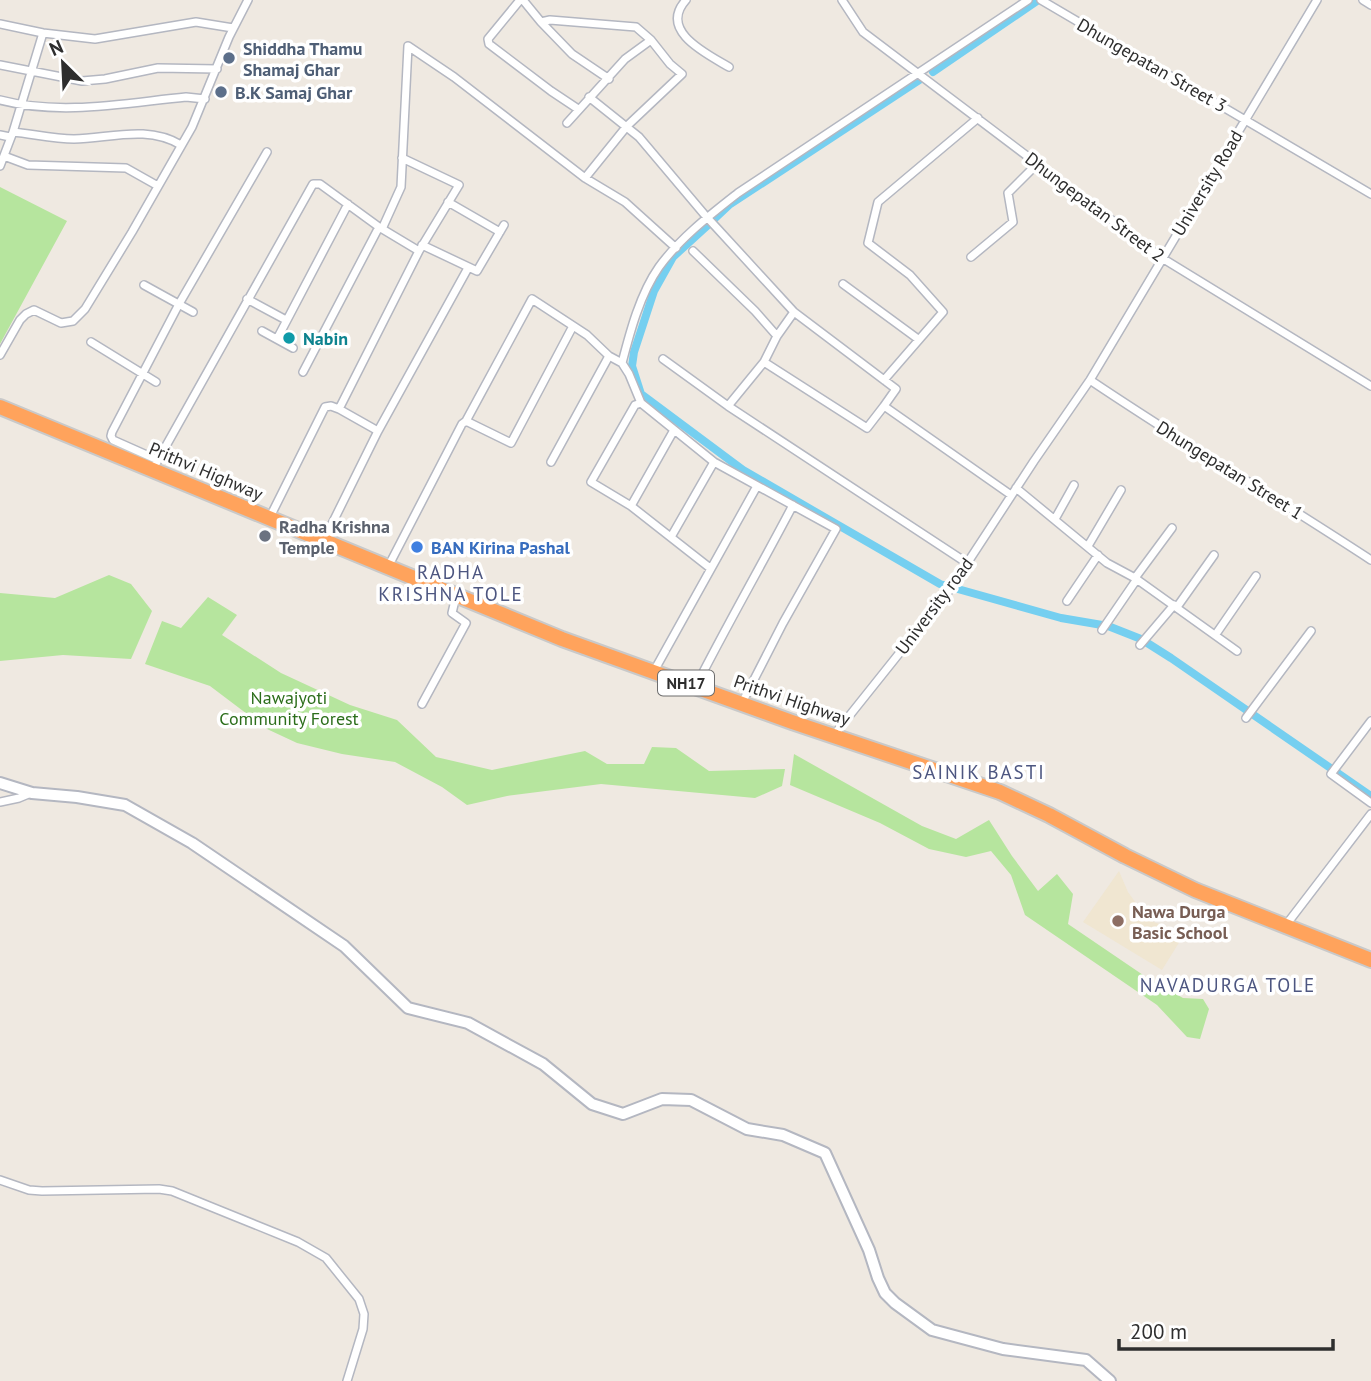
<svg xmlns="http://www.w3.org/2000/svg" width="1371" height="1381" font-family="'PT Sans',sans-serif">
  <rect width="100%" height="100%" fill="#efe9e1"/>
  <path fill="#f0e6d1" d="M1119 871 1128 892 1148 920 1185 933 1162 970 1083 922Z"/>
  <path fill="#b6e59e" d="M0 187 67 221 0 344Z
    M109 575 131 584 152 611 131 659 63 655 0 661V593L55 598Z
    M208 597 237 615 222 635 281 673 350 705 397 720 436 757 492 770 585 751 607 764H644L652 747 676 748 709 771 785 769 782 786 755 798 601 784 507 796 467 805 442 787 395 762 342 754 297 743 267 729 210 686 145 664 162 621 181 628Z
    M794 754 922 826 956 839 989 820 1012 856 1038 891 1057 874 1073 894 1068 924 1146 977 1183 998 1203 999 1209 1009 1200 1039 1187 1037 1157 1005 1025 915 1011 875 991 851 966 857 929 849 880 823 790 785Z"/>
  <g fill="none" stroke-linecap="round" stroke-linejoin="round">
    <path stroke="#75cff0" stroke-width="8" d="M933 72 1037 1
      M712 221 729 205 921 79
      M708 225 673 257 654 291 634 352 632 366 641 394 743 470 940 584 1061 618 1108 626 1141 639 1171 658 1371 796"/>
    <g stroke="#b4b7c1" stroke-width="10">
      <path id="street" d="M520 0 488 39 489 44 551 91 578 109
        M523 0 541 22
        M686 0C658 31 707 54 729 67
        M842 0 863 32 1162 258 1371 386
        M1041 0 1371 194
        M1363 0 1371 5
        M0 24 43 33 95 39 196 22 233 28
        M0 65 82 81 105 79 158 68 217 69
        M589 97 639 137 704 214 794 312 896 389 884 406
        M0 100C61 116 125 103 186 97L205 99
        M567 123 625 59 651 40
        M13 132C33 134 54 139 74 139 111 138 147 125 181 145
        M0 135 10 137
        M4 156 28 165 126 168 158 186
        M402 158 459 185 419 251
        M0 166 13 132 43 33
        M585 178 627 126 682 74 670 64 651 40 636 27 550 20 541 22 572 54 609 79
        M448 202 500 232
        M382 229 401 187 408 46 454 77 585 178 625 202 676 248
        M422 245 477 271 504 225
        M693 251 755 311 777 336
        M971 257 1013 222 1008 193 1037 164
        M843 284 918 339
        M144 285 193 312
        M247 299 286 320
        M262 331 293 348
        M277 339 348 204
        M91 342 156 382
        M0 355 20 320 26 314 34 310 61 323 73 321 85 309 132 232 192 127 229 37 248 0
        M663 359 728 406 967 563
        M764 362 867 428 884 406 1011 495
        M622 363C630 332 640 294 659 267 680 238 710 215 738 193L1028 0
        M303 372 379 227
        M884 380 943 312 910 275 868 243 878 202 978 118
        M1090 380C1182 442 1278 499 1371 560
        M641 403 714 462 836 529 783 623 742 703
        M728 406 764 362 777 336 794 312
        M466 421 511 443 573 326
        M158 460 113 440 111 436 112 432 179 304 267 152
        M551 462 609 356
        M153 469 313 184H320L379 227 419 251 339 409 378 431 468 268
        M1016 488 1107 563 1135 578 1237 651
        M631 506 674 430
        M269 519 325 407 331 406 339 409
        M1055 519 1074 485
        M671 537 714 462
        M324 540 378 431
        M1088 546 1121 490
        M388 567 462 424 466 421 532 299 587 335 609 356 622 363 629 374 641 403 635 405 591 482 631 506 710 568
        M1135 578 1172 528
        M1067 601 1098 555
        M1177 607 1214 555
        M1102 630 1137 579
        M1216 634 1256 576
        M1140 645 1174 605
        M654 671 757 486
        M696 686C727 625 761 566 793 505
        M422 704 466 623 452 613 456 596
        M1246 718 1311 631
        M1371 721 1331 774 1371 803
        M834 735 949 591 1034 461 1090 380 1317 0
        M0 802 19 798 31 793
        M1286 925 1371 814
        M0 1180 29 1190 42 1191 159 1189 172 1191 298 1242 326 1258 359 1299 364 1314 363 1329 347 1381"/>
    </g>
    <g stroke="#b4b7c1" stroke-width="14">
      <path id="secondary" d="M0 783 32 793 77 797 125 805 192 843 344 946 408 1008 468 1023 543 1064 592 1104 623 1114 662 1099 691 1100 747 1129 783 1135 825 1153 869 1250 878 1278 885 1293 895 1303 932 1330 1003 1349 1086 1360 1110 1381"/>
    </g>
    <g stroke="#c9c9c9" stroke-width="18">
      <path id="highway" d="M0 407 562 639 792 722 1000 792 1049 815 1125 856 1195 890 1371 960"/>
    </g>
    <use href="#street" stroke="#fff" stroke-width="7"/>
    <use href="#secondary" stroke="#fff" stroke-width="10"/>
    <use href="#highway" stroke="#ffa35c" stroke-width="14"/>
  </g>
  <g fill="#5c6f8a" stroke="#fff" stroke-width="2.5">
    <circle cx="229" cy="58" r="7"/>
    <circle cx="221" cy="92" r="7"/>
  </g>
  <circle fill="#0f9aa8" stroke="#fff" stroke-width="2.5" cx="289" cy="338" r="7"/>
  <circle fill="#6b7280" stroke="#fff" stroke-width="2.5" cx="265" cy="536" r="7"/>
  <circle fill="#3f7fe0" stroke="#fff" stroke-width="2.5" cx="417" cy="547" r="7"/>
  <circle fill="#8d6e63" stroke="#fff" stroke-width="2.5" cx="1118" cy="921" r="7"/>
  <g text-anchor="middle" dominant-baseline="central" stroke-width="7" stroke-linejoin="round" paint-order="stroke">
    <rect fill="#fff" stroke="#6d6d6d" stroke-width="2" x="658" y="670.5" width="56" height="25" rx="5"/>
    <g font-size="16" font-weight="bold" fill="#2e2e2e">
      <text x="686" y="683">NH17</text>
    </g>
    <g font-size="18" font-weight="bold" fill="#4e5e75" stroke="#fff" text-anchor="start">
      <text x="243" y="48">Shiddha Thamu<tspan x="243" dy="21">Shamaj Ghar</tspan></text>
      <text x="235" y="92">B.K Samaj Ghar</text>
    </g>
    <g font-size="18" fill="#2e2e2e" stroke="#fff">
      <text transform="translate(1152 65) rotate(30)">Dhungepatan Street 3</text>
      <text transform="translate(1207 183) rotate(-59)">University Road</text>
      <text transform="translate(1095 207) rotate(37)">Dhungepatan Street 2</text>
      <text transform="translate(1230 470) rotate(32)">Dhungepatan Street 1</text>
      <text transform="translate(206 471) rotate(23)">Prithvi Highway</text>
      <text transform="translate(934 606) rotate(-53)">University road</text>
      <text transform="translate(792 700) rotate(19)">Prithvi Highway</text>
    </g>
    <g font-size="18" font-weight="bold" fill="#0d838f" stroke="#fff" text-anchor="start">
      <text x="303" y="338">Nabin</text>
    </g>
    <g font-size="18" font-weight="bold" fill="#5b616d" stroke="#fff" text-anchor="start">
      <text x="279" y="526">Radha Krishna<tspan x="279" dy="21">Temple</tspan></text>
    </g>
    <g font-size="18" font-weight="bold" fill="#366cbe" stroke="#fff" text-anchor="start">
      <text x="431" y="547">BAN Kirina Pashal</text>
    </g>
    <g font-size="18" fill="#2c6e1b" stroke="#fff">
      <text x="289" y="697">Nawajyoti<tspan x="289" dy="21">Community Forest</tspan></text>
    </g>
    <g font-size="18" font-weight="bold" fill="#785e54" stroke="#fff" text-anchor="start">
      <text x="1132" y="911">Nawa Durga<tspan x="1132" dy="21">Basic School</tspan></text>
    </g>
    <g font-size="19" letter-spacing="2" fill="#4d5680" stroke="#fff">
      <text x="451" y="572">RADHA<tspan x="451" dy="22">KRISHNA TOLE</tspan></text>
      <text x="979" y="772">SAINIK BASTI</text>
      <text x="1228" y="985">NAVADURGA TOLE</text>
    </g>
  </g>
  <g transform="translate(63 63) rotate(336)" stroke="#ffffff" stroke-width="5" paint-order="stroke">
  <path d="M0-5L12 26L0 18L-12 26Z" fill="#2e2e2e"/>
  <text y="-10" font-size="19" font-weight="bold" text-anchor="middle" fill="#2e2e2e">N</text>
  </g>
  <path d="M1119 1339v10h214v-10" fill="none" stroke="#2e2e2e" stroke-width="3.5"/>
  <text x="1130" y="1339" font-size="21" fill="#2e2e2e" stroke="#ffffff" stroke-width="5" paint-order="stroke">200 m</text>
</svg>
